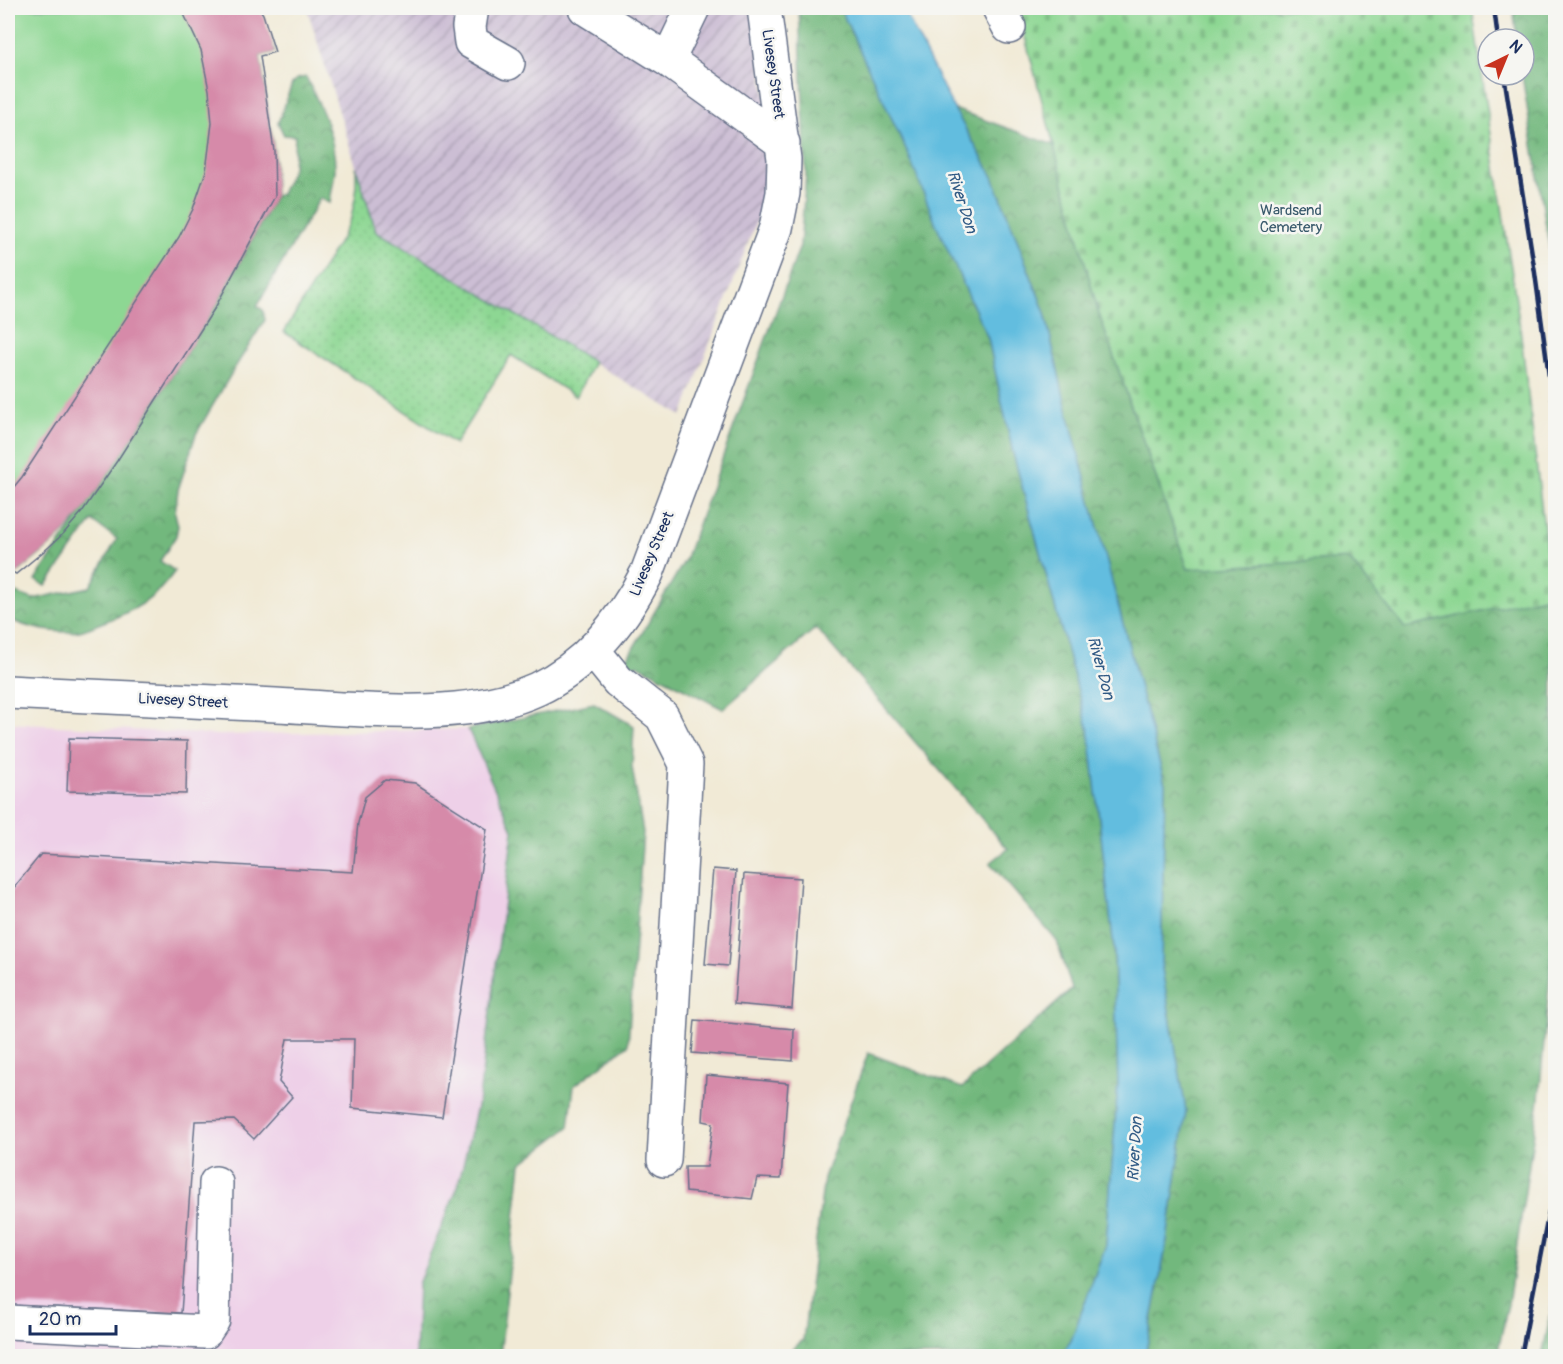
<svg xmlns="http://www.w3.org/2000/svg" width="1563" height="1364" font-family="Pangolin,sans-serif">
  <defs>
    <pattern id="industrial-furrows" width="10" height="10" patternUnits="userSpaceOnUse" patternTransform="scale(1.5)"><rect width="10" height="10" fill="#ccbed4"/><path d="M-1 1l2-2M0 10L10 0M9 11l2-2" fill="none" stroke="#a59baf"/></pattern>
    <pattern id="grass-dots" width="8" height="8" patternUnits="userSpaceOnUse" patternTransform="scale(1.5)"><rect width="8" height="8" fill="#8dd793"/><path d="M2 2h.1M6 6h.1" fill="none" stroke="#79b981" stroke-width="1.8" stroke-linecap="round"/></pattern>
    <pattern id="forest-crowns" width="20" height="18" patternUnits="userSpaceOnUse" patternTransform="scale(1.5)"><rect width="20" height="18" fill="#72b87d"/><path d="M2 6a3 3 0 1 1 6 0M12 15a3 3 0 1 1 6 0" fill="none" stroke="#5d966a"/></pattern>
    <pattern id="cemetery-stones" width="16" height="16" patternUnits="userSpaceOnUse" patternTransform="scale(1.5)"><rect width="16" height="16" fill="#8dd793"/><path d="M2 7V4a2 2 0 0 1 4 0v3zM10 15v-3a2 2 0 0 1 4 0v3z" fill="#79b981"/></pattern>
  </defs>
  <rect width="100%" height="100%" fill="#f6f6f2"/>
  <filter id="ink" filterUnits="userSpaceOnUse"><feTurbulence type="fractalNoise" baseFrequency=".0167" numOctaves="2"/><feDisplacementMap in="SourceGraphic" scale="12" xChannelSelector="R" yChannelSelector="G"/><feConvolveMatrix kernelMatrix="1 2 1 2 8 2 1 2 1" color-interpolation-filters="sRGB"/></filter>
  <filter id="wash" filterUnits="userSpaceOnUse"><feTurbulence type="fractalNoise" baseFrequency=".008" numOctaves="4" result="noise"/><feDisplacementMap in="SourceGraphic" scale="24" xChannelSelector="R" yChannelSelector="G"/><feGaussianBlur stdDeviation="1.35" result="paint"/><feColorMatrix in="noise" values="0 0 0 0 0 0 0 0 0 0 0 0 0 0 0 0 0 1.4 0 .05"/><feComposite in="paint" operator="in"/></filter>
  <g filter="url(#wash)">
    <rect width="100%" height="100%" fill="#f1ead6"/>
    <path fill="#eed0e8" d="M8 723 220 735 468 729 513 830 479 1098 458 1186 418 1284 415 1356H8Z"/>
    <path fill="url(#industrial-furrows)" d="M307 8H751L777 167 682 416 376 231Z"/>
    <path fill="url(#grass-dots)" stroke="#548378" stroke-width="1.5" d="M356 167 376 231 594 362 576 397 511 355 455 444 284 332 342 237 351 218 356 194Z"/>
    <path fill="url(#forest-crowns)" stroke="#46746e" stroke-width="1.5" d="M799 8H840L908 153 935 222 988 338 1013 453 1089 731 1114 948 1118 1084 1106 1245 1071 1341 1060 1356H784L803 1340 824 1178 868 1053 962 1088 1072 989 1057 941 990 863 1008 849 816 628 723 709 637 664 630 670 624 664 685 560 800 246 806 174Z
      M1513 8H1555V284L1522 75H1524V39H1517Z
      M306 77C321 106 336 138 335 171 334 181 331 193 330 203L320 198 257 306 263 310 265 320 234 369 196 434 178 490 175 513 178 526 176 536 160 561 175 571C154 601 134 611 101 623 94 626 86 630 79 631 57 634 27 629 8 618V590L33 599 90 587 117 539 92 521 46 586 35 580C121 456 207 331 275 196L281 194 293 167 295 136 284 135 278 123 292 84 297 79Z
      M954 109 1054 145 1098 311 1188 569 1349 559 1405 628 1552 595 1555 918 1539 1099 1508 1304 1497 1356H1145L1166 1246 1186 1111 1161 963 1165 784 1065 402 1045 313 993 177Z
      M594 703 634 726 632 767 643 832 628 1045 574 1086 569 1127 521 1164 500 1356H415L418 1284 458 1186 479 1098 513 830 468 729Z
      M1555 1293V1356H1542Z"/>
    <path fill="url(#cemetery-stones)" stroke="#548378" stroke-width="1.5" d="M1019 8H1472L1520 327 1552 595 1405 628 1349 559 1188 569 1098 311 1022 26Z"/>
    <path fill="#8dd793" stroke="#548378" stroke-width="1.5" d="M8 8H259L275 52 260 56 274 151 275 196 216 306 117 461 82 512 64 533 49 547 9 580Z"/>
    <path fill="#62bddf" stroke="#3e769e" stroke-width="1.5" d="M840 8H903L954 109 993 177 1045 313 1065 402 1165 784 1161 963 1186 1111 1166 1246 1145 1356H1060L1071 1341 1106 1245 1118 1084 1114 948 1089 731 1013 453 988 338 935 222 908 153Z"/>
    <g id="blocks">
      <path fill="#d68aa9" d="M181 8H259L263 14 275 52 260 56 274 151 275 196 216 306 117 461 82 512 64 533 49 547 16 574 8 570V494L22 477 179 237 193 209 206 171 212 123 209 90 201 50Z
        M69 738 187 741 186 794 67 791Z
        M385 780 415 783 487 829 442 1117 352 1108 354 1039H287L279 1082 292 1097 254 1139 234 1120 195 1121 181 1313 8 1305V895L41 854 353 872 358 823 365 797Z
        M713 869 736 871 728 966 705 964Z
        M744 874 801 878 792 1009 734 1004Z
        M695 1020 794 1029 793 1061 692 1053Z
        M706 1075 788 1083 781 1179 757 1178 752 1199 686 1192 685 1167H707L713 1123 703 1121Z"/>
    </g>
  </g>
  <g filter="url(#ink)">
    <use href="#blocks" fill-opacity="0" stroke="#667088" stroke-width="1.5"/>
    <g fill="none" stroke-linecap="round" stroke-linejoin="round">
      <g stroke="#667088" stroke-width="36">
        <path id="minor" d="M472 8 469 27 471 42 508 63
          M585 8 668 60 783 143
          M999 8 1009 27
          M668 60 693 8
          M593 650 618 681 662 716 686 764 664 1160
          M8 692C97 697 186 701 276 705 356 709 463 723 537 689 588 665 622 622 647 573L776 228 783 193 784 159 764 8
          M8 1322 205 1332 213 1320 216 1183"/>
      </g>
      <use href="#minor" stroke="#fff" stroke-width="33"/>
      <path stroke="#1b2f5e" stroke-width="4.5" d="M1494 8 1498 39
        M1504 75 1535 273 1556 428
        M1521 1356 1556 1175"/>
    </g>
  </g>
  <g text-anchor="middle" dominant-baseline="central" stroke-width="5" stroke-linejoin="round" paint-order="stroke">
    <g font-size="15" fill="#1b2f5e" stroke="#f6f6f2">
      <text transform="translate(773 74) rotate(82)">Livesey Street</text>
      <text transform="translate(652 554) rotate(-67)">Livesey Street</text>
      <text transform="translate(183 701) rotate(3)">Livesey Street</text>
    </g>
    <g font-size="15" fill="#38596b" stroke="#f6f6f2">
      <text x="1291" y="210">Wardsend<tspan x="1291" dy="17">Cemetery</tspan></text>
    </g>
    <g font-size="16" font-style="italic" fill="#305a85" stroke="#f6f6f2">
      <text transform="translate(962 202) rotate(72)">River Don</text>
      <text transform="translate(1101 668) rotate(75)">River Don</text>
      <text transform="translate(1135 1149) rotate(-87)">River Don</text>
    </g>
  </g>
  <rect width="1563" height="1364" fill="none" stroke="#f6f6f2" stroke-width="30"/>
  <g transform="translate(1506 57) rotate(43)"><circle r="28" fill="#f6f6f2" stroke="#9ea6b7" stroke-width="1.5"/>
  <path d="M0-4.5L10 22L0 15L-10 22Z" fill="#c8321e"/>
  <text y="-9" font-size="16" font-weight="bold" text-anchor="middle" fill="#1b2f5e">N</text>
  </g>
  <path d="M30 1325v9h86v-9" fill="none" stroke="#1b2f5e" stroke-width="3"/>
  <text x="39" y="1325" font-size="18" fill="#1b2f5e" stroke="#f6f6f2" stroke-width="4.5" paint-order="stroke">20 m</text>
</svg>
